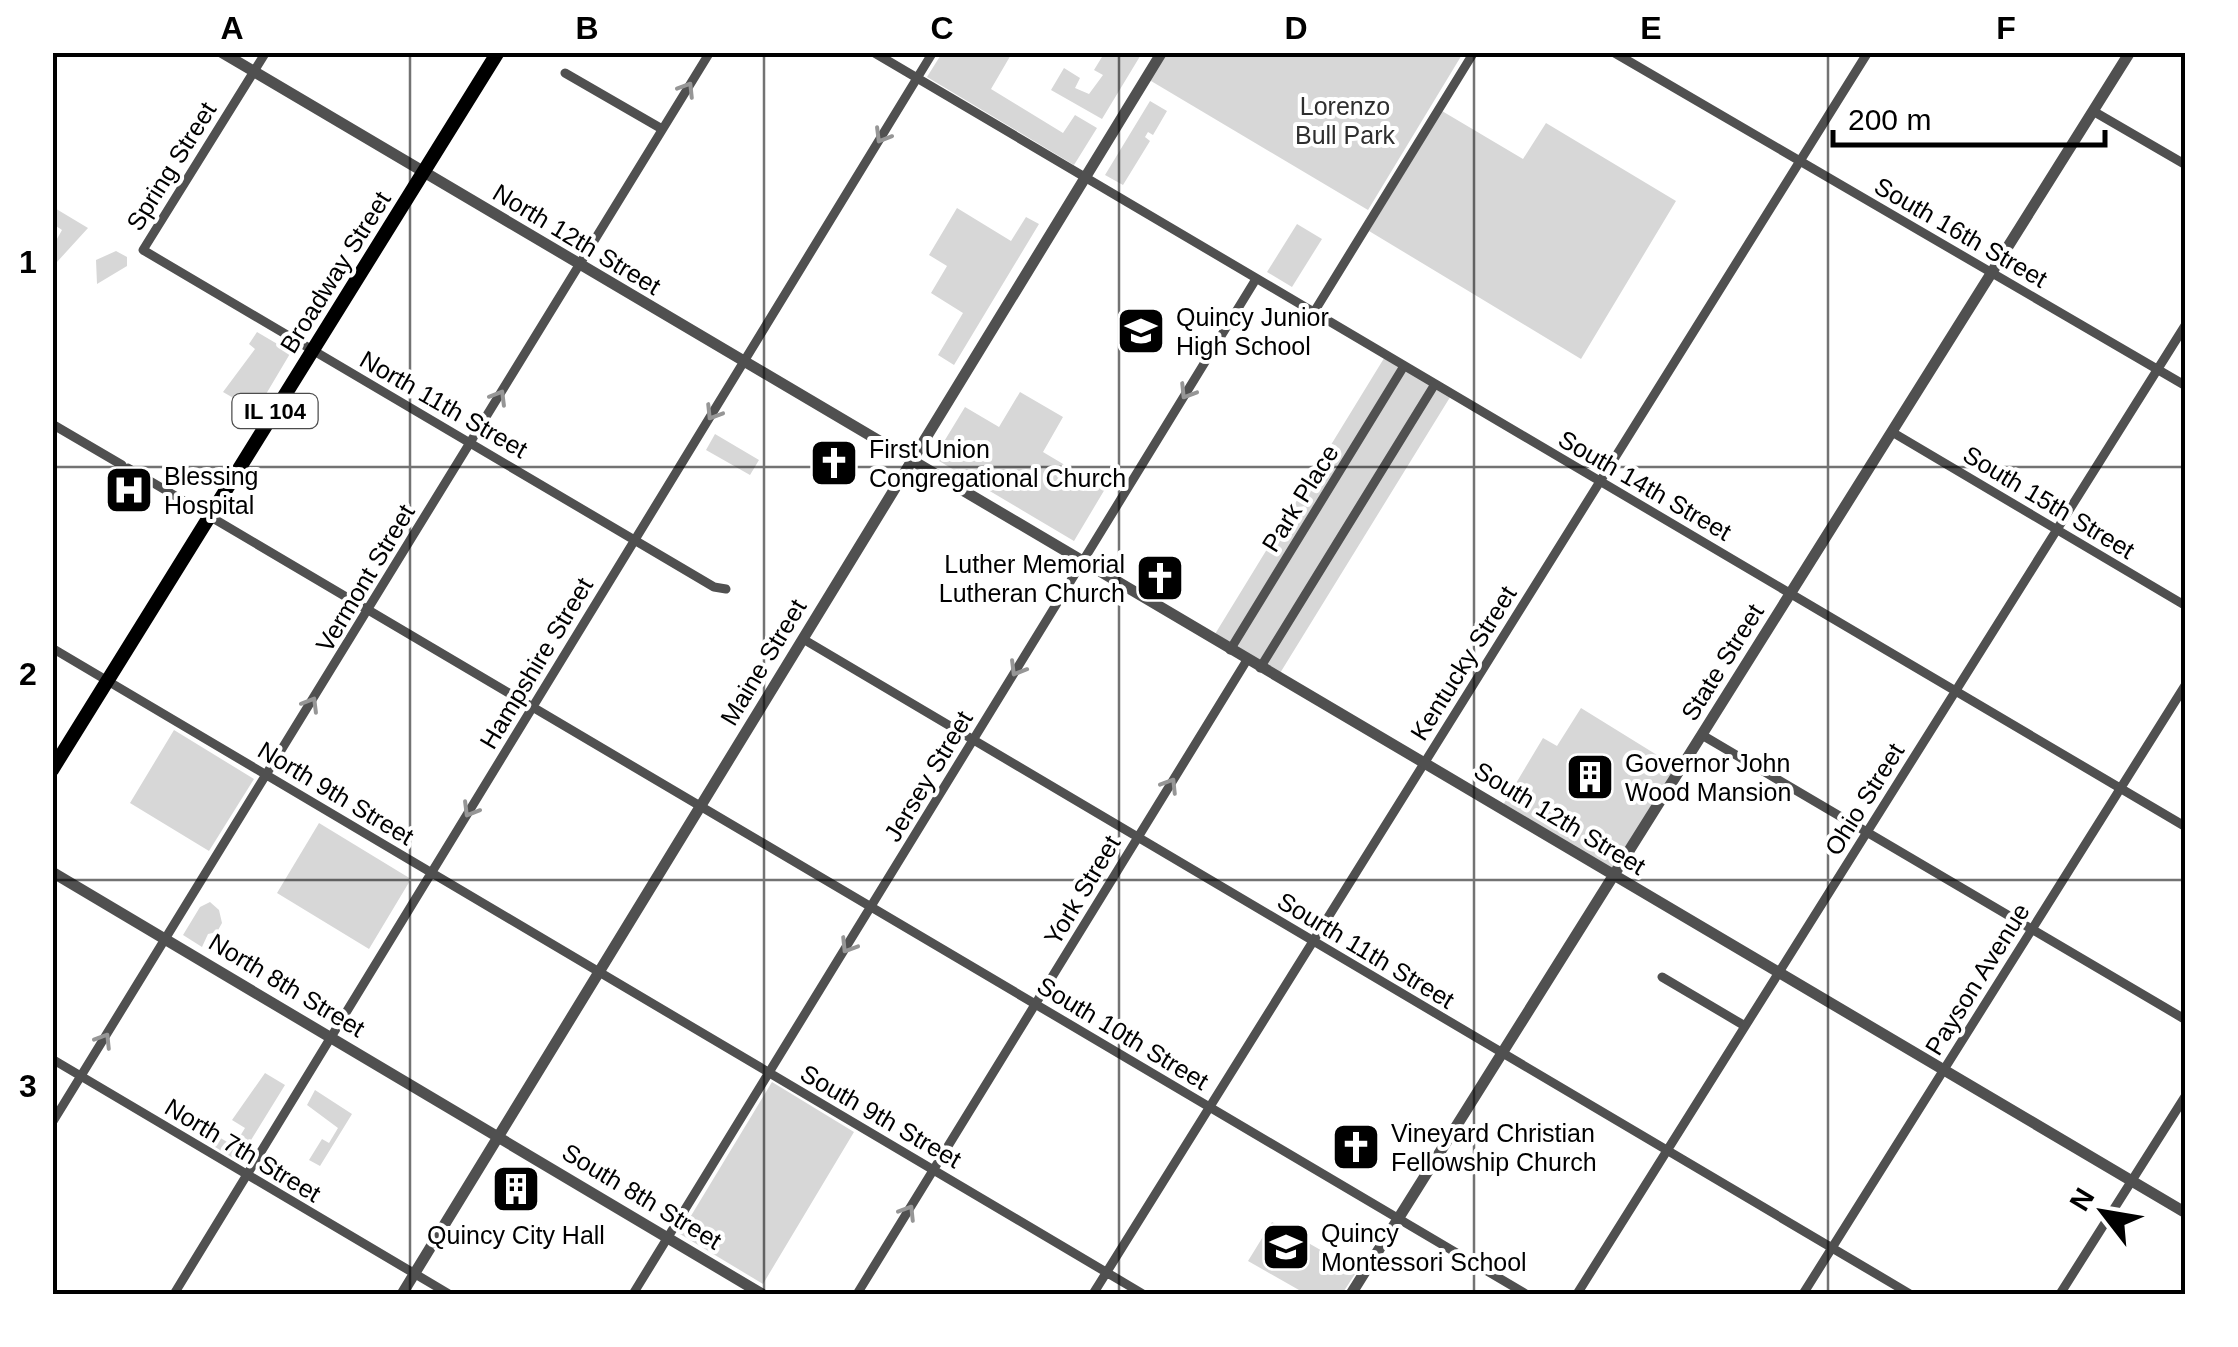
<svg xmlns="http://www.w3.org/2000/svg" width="2238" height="1347" font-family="Arial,sans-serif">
  <rect width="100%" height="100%" fill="#fff"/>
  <path fill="#d7d7d7" d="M1105 52 1142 53 1102 119 1051 90 1064 68 1080 78 1075 88 1089 94 1103 75 1094 70Z
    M942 53H1012L991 89 1063 133 1075 115 1097 128 1074 165 927 77Z
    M1162 53H1463L1368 210 1146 78Z
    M1150 101 1167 111 1153 135 1148 132 1145 137 1150 141 1123 185 1105 175Z
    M1442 111 1523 159 1546 123 1676 201 1581 359 1369 231Z
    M53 207 88 228 57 262 53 260V246L62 230 53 224Z
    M957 208 1011 241 1026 217 1039 224 954 365 938 355 963 313 931 293 947 266 929 255Z
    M1297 224 1322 239 1292 287 1267 272Z
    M116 251 127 257V266L97 284 96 260Z
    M257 332 291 352 256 411 223 392 255 349 249 344Z
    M1386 355 1452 394 1277 678 1212 639Z
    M1020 392 1063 417 1043 452 1105 489 1074 541 934 458 965 407 999 427Z
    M715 434 759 460 750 475 706 450Z
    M1581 708 1678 768 1613 873 1503 805 1543 738 1557 746Z
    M174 730 254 779 209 851 130 803Z
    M319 823 411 879 369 949 277 893Z
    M210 902 219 910 222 923 217 932 208 934 202 947 183 935 200 907Z
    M265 1073 285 1085 238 1161 202 1139 207 1130 234 1146 245 1128 232 1120Z
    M772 1082 854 1132 763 1284 680 1234Z
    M315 1090 352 1114 320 1166 309 1160 322 1139 329 1143 338 1128 307 1105Z
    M1272 1222 1357 1271 1342 1294H1306L1248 1261Z"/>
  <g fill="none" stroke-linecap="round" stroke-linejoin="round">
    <path stroke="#505050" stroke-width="9" d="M266 52 143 250 714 587 726 589
      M873 52 2186 827
      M1613 52 2186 386
      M565 73 662 129
      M2093 111 2186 165
      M1314 312 1474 52
      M52 424 122 465
      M1892 432 2186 606
      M128 468 1526 1294
      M803 639 1910 1294
      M52 648 1143 1294
      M1230 650 1404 366
      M1260 668 1435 384
      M1702 735 2186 1020
      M1662 977 1745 1026
      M52 1059 449 1294
      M52 1123 710 52
      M174 1294 933 52
      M633 1294 1256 279
      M857 1294 1247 660
      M1093 1294 1868 52
      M1577 1294 2186 324
      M1803 1294 2186 684
      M2060 1294 2186 1095"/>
    <path stroke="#505050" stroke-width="11" d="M221 52 2186 1213
      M52 872 762 1294
      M402 1294 1162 52
      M1351 1294 2130 52"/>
    <path stroke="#000" stroke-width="14" d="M52 770 498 52"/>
  </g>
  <defs><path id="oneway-chevron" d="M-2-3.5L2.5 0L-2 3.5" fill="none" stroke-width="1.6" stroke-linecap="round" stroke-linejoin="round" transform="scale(2.5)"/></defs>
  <g stroke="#969696">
    <use href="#oneway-chevron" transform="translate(687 89) rotate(-58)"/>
    <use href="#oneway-chevron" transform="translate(882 136) rotate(121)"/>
    <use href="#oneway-chevron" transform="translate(1187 392) rotate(122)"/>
    <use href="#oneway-chevron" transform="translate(499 397) rotate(-59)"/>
    <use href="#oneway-chevron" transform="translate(713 413) rotate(122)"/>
    <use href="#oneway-chevron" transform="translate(1017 669) rotate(121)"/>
    <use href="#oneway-chevron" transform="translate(311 704) rotate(-59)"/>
    <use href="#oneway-chevron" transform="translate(1170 785) rotate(-58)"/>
    <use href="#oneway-chevron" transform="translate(470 810) rotate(121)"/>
    <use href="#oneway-chevron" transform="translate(848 946) rotate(122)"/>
    <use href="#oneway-chevron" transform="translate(104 1040) rotate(-58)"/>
    <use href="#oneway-chevron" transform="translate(908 1212) rotate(-58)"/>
  </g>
  <path fill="none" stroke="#000" stroke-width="2.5" stroke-opacity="0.55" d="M410 52V1294M764 52V1294M1119 52V1294M1474 52V1294M1828 52V1294M52 467H2186M52 880H2186"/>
  <defs>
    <g id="school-square" transform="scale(2.5)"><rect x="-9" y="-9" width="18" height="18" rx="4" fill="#000" stroke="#fff"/><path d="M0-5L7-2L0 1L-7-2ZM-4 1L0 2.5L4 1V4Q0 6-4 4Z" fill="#fff"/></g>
    <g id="church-square" transform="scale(2.5)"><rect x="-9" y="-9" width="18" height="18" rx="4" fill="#000" stroke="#fff"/><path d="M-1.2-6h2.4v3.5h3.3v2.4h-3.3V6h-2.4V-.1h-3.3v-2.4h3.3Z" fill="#fff"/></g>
    <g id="hospital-square" transform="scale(2.5)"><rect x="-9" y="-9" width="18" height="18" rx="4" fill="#000" stroke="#fff"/><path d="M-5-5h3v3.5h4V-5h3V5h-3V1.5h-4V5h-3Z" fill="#fff"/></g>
    <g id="building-square" transform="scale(2.5)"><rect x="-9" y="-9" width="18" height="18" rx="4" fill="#000" stroke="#fff"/><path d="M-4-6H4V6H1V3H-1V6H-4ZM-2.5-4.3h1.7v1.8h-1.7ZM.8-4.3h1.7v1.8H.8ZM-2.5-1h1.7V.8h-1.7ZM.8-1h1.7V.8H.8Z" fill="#fff"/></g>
  </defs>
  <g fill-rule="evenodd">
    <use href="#school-square" x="1141" y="331"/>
    <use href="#church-square" x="834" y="463"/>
    <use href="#hospital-square" x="129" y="490"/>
    <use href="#church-square" x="1160" y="578"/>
    <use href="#building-square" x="1590" y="777"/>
    <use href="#church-square" x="1356" y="1147"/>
    <use href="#building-square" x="516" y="1189"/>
    <use href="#school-square" x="1286" y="1247"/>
  </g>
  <g text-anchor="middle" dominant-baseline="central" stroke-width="8" stroke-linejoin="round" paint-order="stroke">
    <rect fill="#fff" stroke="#4c4c4c" stroke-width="2.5" x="232.5" y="394" width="85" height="34" rx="8"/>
    <g font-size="22" font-weight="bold" fill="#000">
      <text x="275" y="411">IL 104</text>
    </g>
    <g font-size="25" fill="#2e2e2e" stroke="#fff">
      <text x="1345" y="106">Lorenzo<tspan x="1345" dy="29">Bull Park</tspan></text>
    </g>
    <g font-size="25" fill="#000" stroke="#fff">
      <text transform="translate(171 166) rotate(-58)">Spring Street</text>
      <text transform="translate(1961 232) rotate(30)">South 16th Street</text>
      <text transform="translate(577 239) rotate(31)">North 12th Street</text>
      <text transform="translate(335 272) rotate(-58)">Broadway Street</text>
      <text transform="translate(444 404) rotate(30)">North 11th Street</text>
      <text transform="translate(1645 485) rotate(30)">South 14th Street</text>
      <text transform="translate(1300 498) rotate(-58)">Park Place</text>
      <text transform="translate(2049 502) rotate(31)">South 15th Street</text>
      <text transform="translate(365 578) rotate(-59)">Vermont Street</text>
      <text transform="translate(763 662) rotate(-59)">Maine Street</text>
      <text transform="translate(1722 662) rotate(-58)">State Street</text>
      <text transform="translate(536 663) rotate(-59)">Hampshire Street</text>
      <text transform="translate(1463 663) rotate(-58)">Kentucky Street</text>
      <text transform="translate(928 776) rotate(-59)">Jersey Street</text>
      <text transform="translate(336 793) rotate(31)">North 9th Street</text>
      <text transform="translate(1864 799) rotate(-58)">Ohio Street</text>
      <text transform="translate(1560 818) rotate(31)">South 12th Street</text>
      <text transform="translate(1082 890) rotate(-59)">York Street</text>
      <text transform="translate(1366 950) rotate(31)">Sourth 11th Street</text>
      <text transform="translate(1977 979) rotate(-58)">Payson Avenue</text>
      <text transform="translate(287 985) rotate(31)">North 8th Street</text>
      <text transform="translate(1123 1033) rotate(31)">South 10th Street</text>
      <text transform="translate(881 1116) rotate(30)">South 9th Street</text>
      <text transform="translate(243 1150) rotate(31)">North 7th Street</text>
      <text transform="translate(642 1196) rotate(31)">South 8th Street</text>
    </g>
    <g font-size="25" fill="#000" stroke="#fff" text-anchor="start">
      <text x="1176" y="317">Quincy Junior<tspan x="1176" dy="29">High School</tspan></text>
      <text x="869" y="449">First Union<tspan x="869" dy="29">Congregational Church</tspan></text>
      <text x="164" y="476">Blessing<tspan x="164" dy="29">Hospital</tspan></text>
      <text x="1125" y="564" text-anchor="end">Luther Memorial<tspan x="1125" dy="29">Lutheran Church</tspan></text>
      <text x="1625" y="763">Governor John<tspan x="1625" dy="29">Wood Mansion</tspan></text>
      <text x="1391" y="1133">Vineyard Christian<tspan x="1391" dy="29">Fellowship Church</tspan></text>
      <text x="1321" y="1233">Quincy<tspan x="1321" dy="29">Montessori School</tspan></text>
      <text x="516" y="1235" text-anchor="middle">Quincy City Hall</text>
    </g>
  </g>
  <rect width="2238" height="1347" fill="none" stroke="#ffffff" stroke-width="110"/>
  <g transform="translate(2103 1212) rotate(301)" stroke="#ffffff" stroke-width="8" paint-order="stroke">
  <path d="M0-8L18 38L0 25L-18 38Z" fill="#000000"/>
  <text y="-15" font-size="28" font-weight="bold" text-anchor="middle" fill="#000000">N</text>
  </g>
  <path d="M1833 130v15h272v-15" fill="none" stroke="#000000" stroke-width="5"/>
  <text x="1848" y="130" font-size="30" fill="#000000" stroke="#ffffff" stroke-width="8" paint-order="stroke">200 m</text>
  <rect x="55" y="55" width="2128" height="1237" fill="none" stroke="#000" stroke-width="4"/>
  <g font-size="32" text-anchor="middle" font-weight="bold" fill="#000">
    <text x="232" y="39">A</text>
    <text x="587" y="39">B</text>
    <text x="942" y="39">C</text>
    <text x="1296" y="39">D</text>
    <text x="1651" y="39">E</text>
    <text x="2006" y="39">F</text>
    <text x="28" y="273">1</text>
    <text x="28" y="685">2</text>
    <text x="28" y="1097">3</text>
  </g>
</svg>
